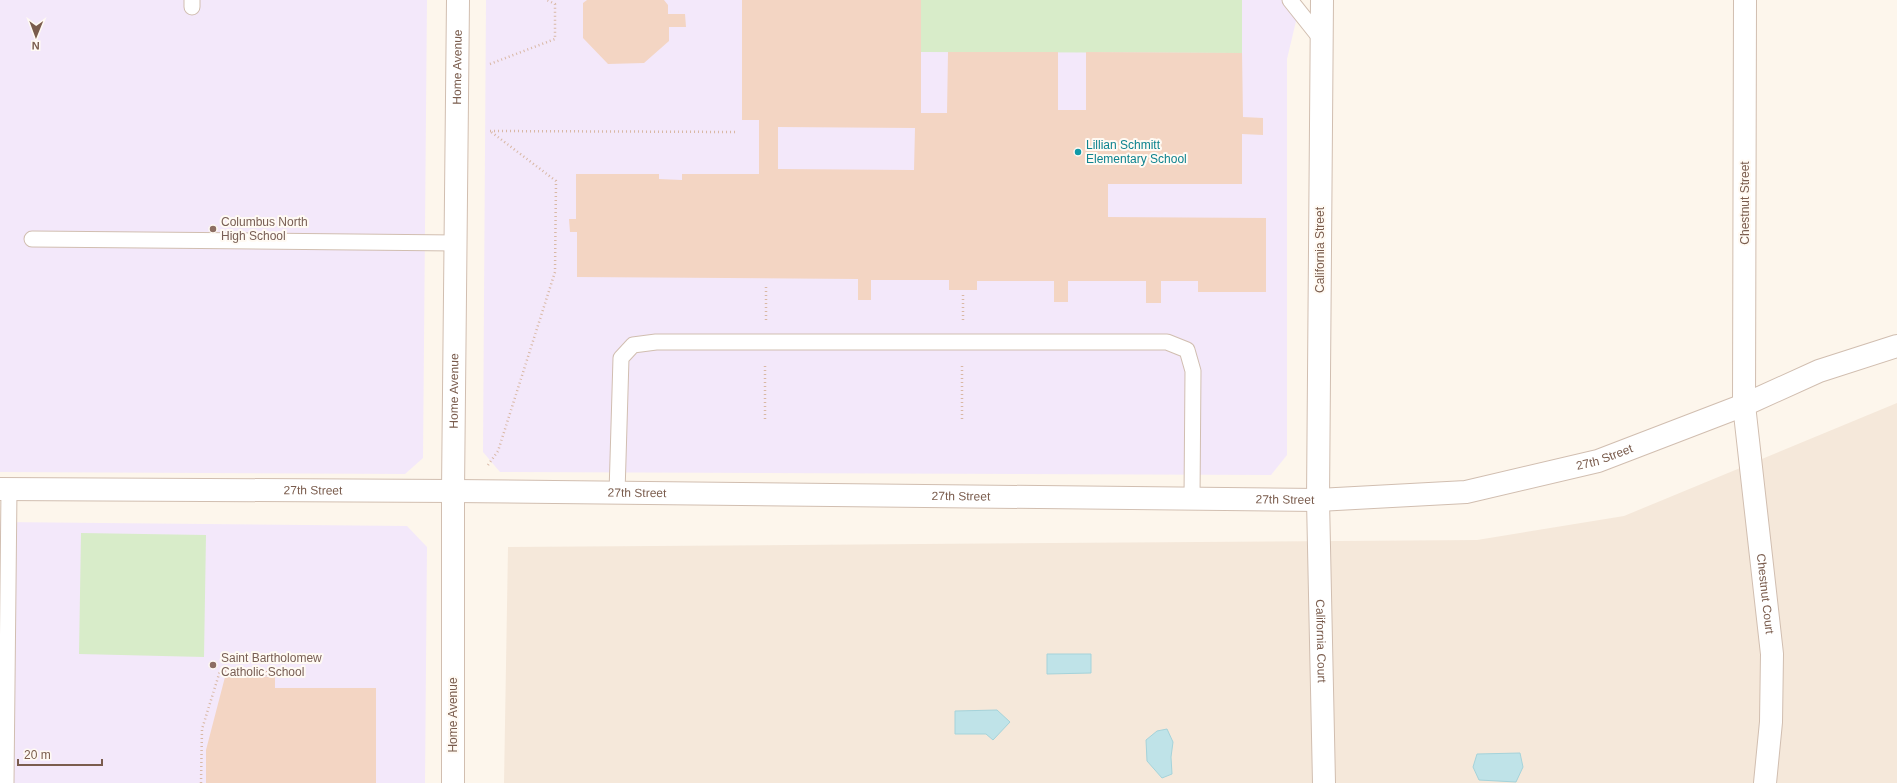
<svg xmlns="http://www.w3.org/2000/svg" width="1897" height="783" font-family="Helvetica,sans-serif">
  <rect width="100%" height="100%" fill="#fdf6ec"/>
  <path fill="#f5e8da" d="M1897 403V783H504L508 547 1477 540 1624 516Z"/>
  <path fill="#f3e8fa" d="M0 0H427L423 458 405 474 0 472Z
    M486 0H1301L1287 59V455L1271 475 500 472 483 452Z
    M0 522 407 526 427 547 425 783H0Z"/>
  <path fill="#d8ecc9" d="M921 0H1242V53L921 52Z
    M81 533 206 535 204 657 79 654Z"/>
  <path fill="#bfe3e8" stroke="#a5d3da" d="M1047 654H1091V673L1047 674Z
    M997 710 1010 722 993 740 986 734H955V711Z
    M1167 729 1173 742 1171 757 1172 774 1162 778 1147 761 1146 740 1157 731Z
    M1520 753 1523 767 1516 782 1479 780 1473 767 1477 754Z"/>
  <path fill="#f3d5c3" fill-rule="evenodd" d="M587 0H664L668 5V14H685L686 27H669V41L644 63 608 64 583 38V3Z
    M742 0H921V113H947L948 52H1058V110H1086V52L1242 53 1243 117 1263 118V135L1242 134V184H1108V217L1266 218V292H1198V281H1161V303H1146V281H1068V302H1054V281H977V290H949V280H871V300H858V279L577 277V232H570L569 219H576V174H659V179L682 180V174H759V120H742ZM778 127 915 128 914 170 778 169Z
    M225 677H275V688H376V783H206V750Z"/>
  <g fill="none" stroke-linecap="round" stroke-linejoin="round">
    <g stroke="#d1beb0" stroke-width="17">
      <path id="service" d="M192 0V7
        M1290 0 1321 39
        M32 239 456 243
        M617 493 621 358 633 345 656 342H1167L1187 350 1193 371 1192 498
        M6 783 9 489"/>
    </g>
    <g stroke="#d1beb0" stroke-width="24">
      <g id="minor">
        <path id="s1" d="M1322 0 1318 500 1324 783"/>
        <path id="s2" d="M1745 0 1744 405 1772 654 1771 722 1765 783"/>
      </g>
    </g>
    <g stroke="#d1beb0" stroke-width="24">
      <g id="tertiary">
        <path id="s3" d="M0 489 453 491 1318 500 1466 492 1598 461 1744 405 1819 371 1897 346"/>
        <path id="s4" d="M453 783V491L458 0"/>
      </g>
    </g>
    <path stroke="#d9b8a5" stroke-width="2.5" stroke-dasharray="1 3" stroke-linecap="butt" d="M490 64 555 39V4L547 0
      M490 131 736 132
      M766 320V285
      M963 320V295
      M765 419V363
      M962 419V363
      M488 465 498 451 555 272 556 181 490 131
      M201 783 202 729 220 671 266 672 267 677"/>
    <use href="#service" stroke="#fff" stroke-width="15"/>
    <use href="#minor" stroke="#fff" stroke-width="22"/>
    <use href="#tertiary" stroke="#fff" stroke-width="22"/>
  </g>
  <circle fill="#0f9aa8" stroke="#fffaf3" stroke-width="1.5" cx="1078" cy="152" r="4"/>
  <g fill="#8d6e63" stroke="#fffaf3" stroke-width="1.5">
    <circle cx="213" cy="229" r="4"/>
    <circle cx="213" cy="665" r="4"/>
  </g>
  <g text-anchor="middle" dominant-baseline="central" stroke-width="4" stroke-linejoin="round" paint-order="stroke">
    <g font-size="12" fill="#7a5c4d" stroke="#fffaf3">
      <text stroke="none"><textPath href="#s4" startOffset="716">Home Avenue</textPath></text>
      <text transform="translate(1745 203) rotate(-90)">Chestnut Street</text>
      <text transform="translate(1320 250) rotate(-90)">California Street</text>
      <text stroke="none"><textPath href="#s4" startOffset="392">Home Avenue</textPath></text>
      <text stroke="none"><textPath href="#s3" startOffset="1609">27th Street</textPath></text>
      <text stroke="none"><textPath href="#s3" startOffset="313">27th Street</textPath></text>
      <text stroke="none"><textPath href="#s3" startOffset="637">27th Street</textPath></text>
      <text stroke="none"><textPath href="#s3" startOffset="961">27th Street</textPath></text>
      <text stroke="none"><textPath href="#s3" startOffset="1285">27th Street</textPath></text>
      <text stroke="none"><textPath href="#s2" startOffset="595">Chestnut Court</textPath></text>
      <text stroke="none"><textPath href="#s1" startOffset="641">California Court</textPath></text>
      <text transform="translate(453 715) rotate(-90)">Home Avenue</text>
    </g>
    <g font-size="12" fill="#0d838f" stroke="#fffaf3" text-anchor="start">
      <text x="1086" y="145">Lillian Schmitt<tspan x="1086" dy="14">Elementary School</tspan></text>
    </g>
    <g font-size="12" fill="#785e54" stroke="#fffaf3" text-anchor="start">
      <text x="221" y="222">Columbus North<tspan x="221" dy="14">High School</tspan></text>
      <text x="221" y="658">Saint Bartholomew<tspan x="221" dy="14">Catholic School</tspan></text>
    </g>
  </g>
  <g transform="translate(36 36) rotate(181)" stroke="#fffaf3" stroke-width="3" paint-order="stroke">
  <path d="M0-3L7 15L0 10L-7 15Z" fill="#7a5c4d"/>
  <text y="-6" font-size="11" font-weight="bold" text-anchor="middle" fill="#7a5c4d">N</text>
  </g>
  <path d="M18 759v6h84v-6" fill="none" stroke="#7a5c4d" stroke-width="2"/>
  <text x="24" y="759" font-size="12" fill="#7a5c4d" stroke="#fffaf3" stroke-width="3" paint-order="stroke">20 m</text>
</svg>
